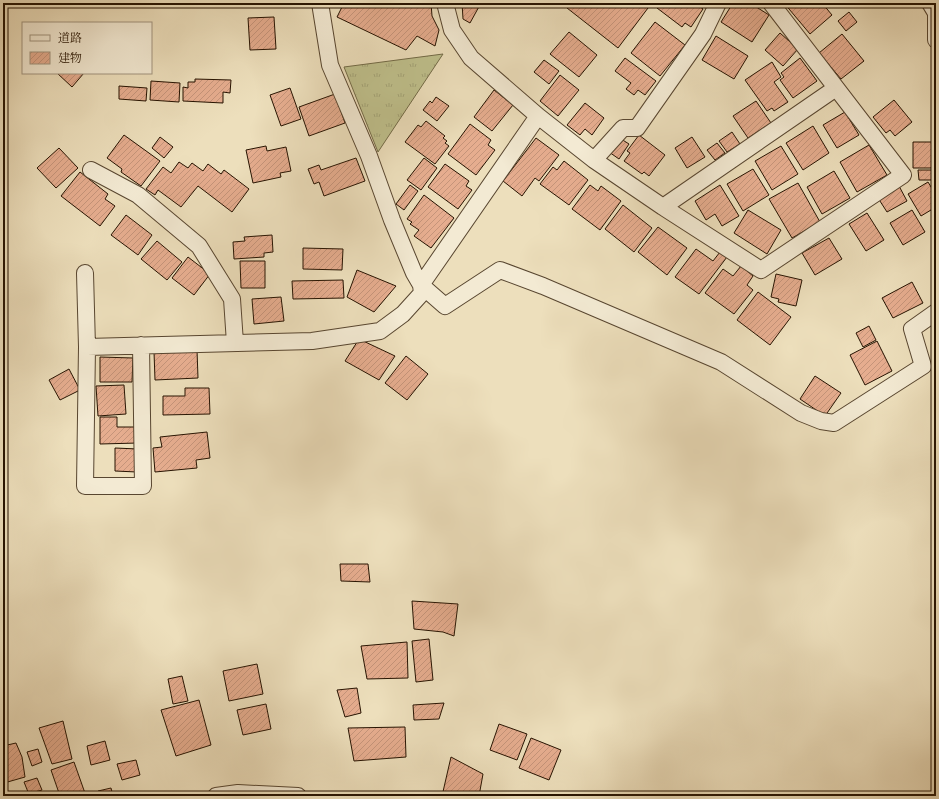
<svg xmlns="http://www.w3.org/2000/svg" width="939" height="799" font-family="'IM FELL Great Primer','Noto Serif JP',serif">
  <defs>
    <pattern id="grass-tufts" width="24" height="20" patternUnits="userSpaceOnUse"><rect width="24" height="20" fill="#bfc08c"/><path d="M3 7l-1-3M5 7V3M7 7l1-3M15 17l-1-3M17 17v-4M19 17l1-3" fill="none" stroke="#a4a477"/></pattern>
    <pattern id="building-hatch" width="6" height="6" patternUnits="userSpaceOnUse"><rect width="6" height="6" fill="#e6ad8f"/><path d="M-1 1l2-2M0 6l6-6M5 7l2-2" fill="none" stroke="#c5947a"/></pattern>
  </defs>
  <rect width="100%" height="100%" fill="#eddfbc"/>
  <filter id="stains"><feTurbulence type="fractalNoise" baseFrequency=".005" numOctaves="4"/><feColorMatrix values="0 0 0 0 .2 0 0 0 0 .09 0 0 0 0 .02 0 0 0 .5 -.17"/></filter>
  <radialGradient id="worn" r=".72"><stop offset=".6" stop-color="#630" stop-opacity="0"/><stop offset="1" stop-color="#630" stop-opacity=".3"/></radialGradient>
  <path fill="url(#grass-tufts)" stroke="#726a46" d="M443 54 378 152 344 67Z"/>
  <path fill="url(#building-hatch)" stroke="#261301" d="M344 3H431L432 16 439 30 435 46 417 36 406 50 337 17Z
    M462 3H481L470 23 463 19Z
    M570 3H608L613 7 616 3H618L623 7 626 3H641L648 8 618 48 567 8Z
    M661 3H695L703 9 691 27 685 23 682 27 657 8Z
    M733 3H750L769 15 752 42 721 22Z
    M784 3H822L832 15 810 34Z
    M849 12 857 22 846 31 838 21Z
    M274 17 276 49 250 50 248 18Z
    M655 22 685 45 660 76 631 53Z
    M569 32 597 55 579 77 550 54Z
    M780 33 798 49 783 66 765 50Z
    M842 34 864 61 841 79 819 53Z
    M716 36 748 56 734 79 702 60Z
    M625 58 656 81 645 95 638 90 634 95 626 89 631 83 615 71Z
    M800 58 817 81 793 98 780 80 784 77 781 73Z
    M544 60 559 71 549 84 534 72Z
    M772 62 781 77 774 82 788 102 774 111 772 108 767 111 745 80Z
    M57 73H84L72 87Z
    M560 75 579 90 558 116 540 101Z
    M195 79 231 80 230 93 223 92V103L183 101V87L188 88V82H195Z
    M151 81 180 83 179 102 150 100Z
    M119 86 147 88 146 101 119 99Z
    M290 88 301 119 281 126 270 95Z
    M494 90 513 105 492 131 474 117Z
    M335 94 345 123 309 136 299 107Z
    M436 97 449 106 437 121 423 110 430 101 432 103Z
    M894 100 912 122 895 136 890 130 886 133 873 117Z
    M756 101 771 123 748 138 733 116Z
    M585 103 604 118 592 135 585 129 580 135 567 125Z
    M845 112 859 135 837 148 823 125Z
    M426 121 445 136 443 138 447 141 445 143 449 146 435 164 405 142 418 125 421 127Z
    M470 124 491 140 488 145 495 150 476 175 448 154Z
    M813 126 829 153 803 170 786 143Z
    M732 132 740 144 727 152 719 141Z
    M124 135 160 161 141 186 121 172 122 169 107 158Z
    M639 135 665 155 649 176 644 172 642 174 624 161 630 153 627 151Z
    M160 137 173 147 164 158 152 148Z
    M618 137 629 144 619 159 609 152Z
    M692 137 705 157 687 168 675 148Z
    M536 138 559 155 539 181 535 178 522 196 503 181Z
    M913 142H936V168H913Z
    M717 143 725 153 715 160 707 150Z
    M869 145 887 175 857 192 840 162Z
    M266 146 267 151 286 147 291 171 280 173 281 177 253 183 246 150Z
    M781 146 798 174 772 190 755 161Z
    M59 148 78 168 56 188 37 168Z
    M356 158 365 181 324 196 319 182 314 184 308 169 319 165 321 170Z
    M424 158 437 168 421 190 407 180Z
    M564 161 588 180 569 205 540 184 553 167 557 170Z
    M179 162 188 168 192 163 203 171 208 164 221 174 224 170 249 189 232 212 198 186 181 207 158 190 155 195 146 189 163 167 171 173Z
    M445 164 469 181 466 186 472 190 458 209 428 187Z
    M753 169 769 195 743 211 727 184Z
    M918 170H936V180H919Z
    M834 171 850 198 822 214 807 187Z
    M80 172 108 194 105 199 115 206 100 226 61 196Z
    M928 182 936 195V207L921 216 908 194Z
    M798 183 820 222 792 238 769 199Z
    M410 185 418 191 404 210 396 204Z
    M590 185 598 191 601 186 621 201 600 230 572 209Z
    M720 185 739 216 722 226 715 214 706 220 695 201Z
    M899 186 907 201 887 212 878 198Z
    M424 195 454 218 431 248 414 236 419 230 410 224 412 222 407 219Z
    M623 205 652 228 634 252 605 229Z
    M748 210 781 230 767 254 734 233Z
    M912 210 925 232 903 245 890 223Z
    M867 213 884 240 866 251 849 224Z
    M126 215 152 235 138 255 111 235Z
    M658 227 687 248 667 275 638 252Z
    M272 235 273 252 264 253V257L234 259 233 242 245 241 244 237Z
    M829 238 842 259 815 275 802 253Z
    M157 241 182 262 167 280 141 259Z
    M303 248 343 249 342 270 303 269Z
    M696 249 713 261 720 252 727 257 699 294 675 277Z
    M188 257 210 274 194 295 172 278Z
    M240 261H265V288H241Z
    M741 266 753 276 747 285 753 290 734 314 705 293 723 269 733 276Z
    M357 270 396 286 374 312 347 297Z
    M776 274 802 280 796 306 778 302 779 299 771 297Z
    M343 280 344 298 293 299 292 281Z
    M912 282 923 303 893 318 882 298Z
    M758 292 791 317 770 345 737 320Z
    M281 297 284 321 254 324 252 299Z
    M869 326 876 340 863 347 856 333Z
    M359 339 395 356 379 380 345 361Z
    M877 341 892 371 865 385 850 355Z
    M197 350 198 378 155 380 154 352Z
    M406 356 428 374 407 400 385 383Z
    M100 357 133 358 132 382H100Z
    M69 369 80 390 60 400 49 380Z
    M815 376 841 393 825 416 800 399Z
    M124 385 126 414 98 416 96 386Z
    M185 388H209L210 414 163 415V396H185Z
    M100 417H117V427H138V443L100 444Z
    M207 432 210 458 196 460 197 468 155 472 153 448 162 447 160 437Z
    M115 448 138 449 137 472 115 471Z
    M340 564H368L370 582 341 581Z
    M412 601 458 604 454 636 443 632 414 629Z
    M429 639 433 680 416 682 412 641Z
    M407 642 408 678 367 679 361 646Z
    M257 664 263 694 229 701 223 671Z
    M182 676 188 701 173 704 168 679Z
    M357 688 361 713 345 717 337 690Z
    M199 700 211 745 176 756 161 710Z
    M444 703 439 719 414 720 413 705Z
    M266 704 271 729 243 735 237 710Z
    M63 721 72 759 52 764 39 728Z
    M499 724 527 734 517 760 490 750Z
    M405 727 406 757 354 761 348 728Z
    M531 738 561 750 549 780 519 768Z
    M105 741 110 760 91 765 87 746Z
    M16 743 22 757 25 777 4 783 3 746Z
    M38 749 42 762 32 766 27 752Z
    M451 757 483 774 479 796H442Z
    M136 760 140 775 122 780 117 764Z
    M74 762 86 796H60L51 770Z
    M37 778 42 790 35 792H28L24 782Z
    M111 788 113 796H100L98 791Z"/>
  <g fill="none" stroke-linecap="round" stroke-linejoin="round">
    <g stroke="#584630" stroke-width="18">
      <path id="street" d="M320 3 330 65 369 156 392 220 414 273 421 285 445 306 500 270 543 286 721 362 801 413 821 421 834 423 923 366 912 329 936 312
        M445 3 452 30 471 58 538 116 594 160 663 207 761 270 903 175 771 3
        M930 3 936 13V40
        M594 160 623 128H637L703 34 718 3
        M91 170 138 195 199 246 232 299 235 343
        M663 207 836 88
        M85 273 87 347 85 486H143L141 345
        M87 347 312 341 380 331 403 314 422 293 421 285 538 116
        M216 796 238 793 298 796"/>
    </g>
    <use href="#street" stroke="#f3ead3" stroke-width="16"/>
  </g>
  <rect width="939" height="799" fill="none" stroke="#eddfbc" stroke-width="16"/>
  <rect x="4" y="4" width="931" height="791" fill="none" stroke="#261301" stroke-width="2"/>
  <rect x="8" y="8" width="923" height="783" fill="none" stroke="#261301"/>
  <rect x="22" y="22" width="130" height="52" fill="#f3ead3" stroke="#a1947f"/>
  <rect x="30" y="35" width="20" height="6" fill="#f3ead3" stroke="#a1947f"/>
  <text x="58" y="42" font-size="12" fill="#261301">道路</text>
  <rect x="30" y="52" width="20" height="12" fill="url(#building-hatch)" stroke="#a1947f"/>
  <text x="58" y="62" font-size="12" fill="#261301">建物</text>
  <rect width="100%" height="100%" filter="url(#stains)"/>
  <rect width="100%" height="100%" fill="url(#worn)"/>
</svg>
